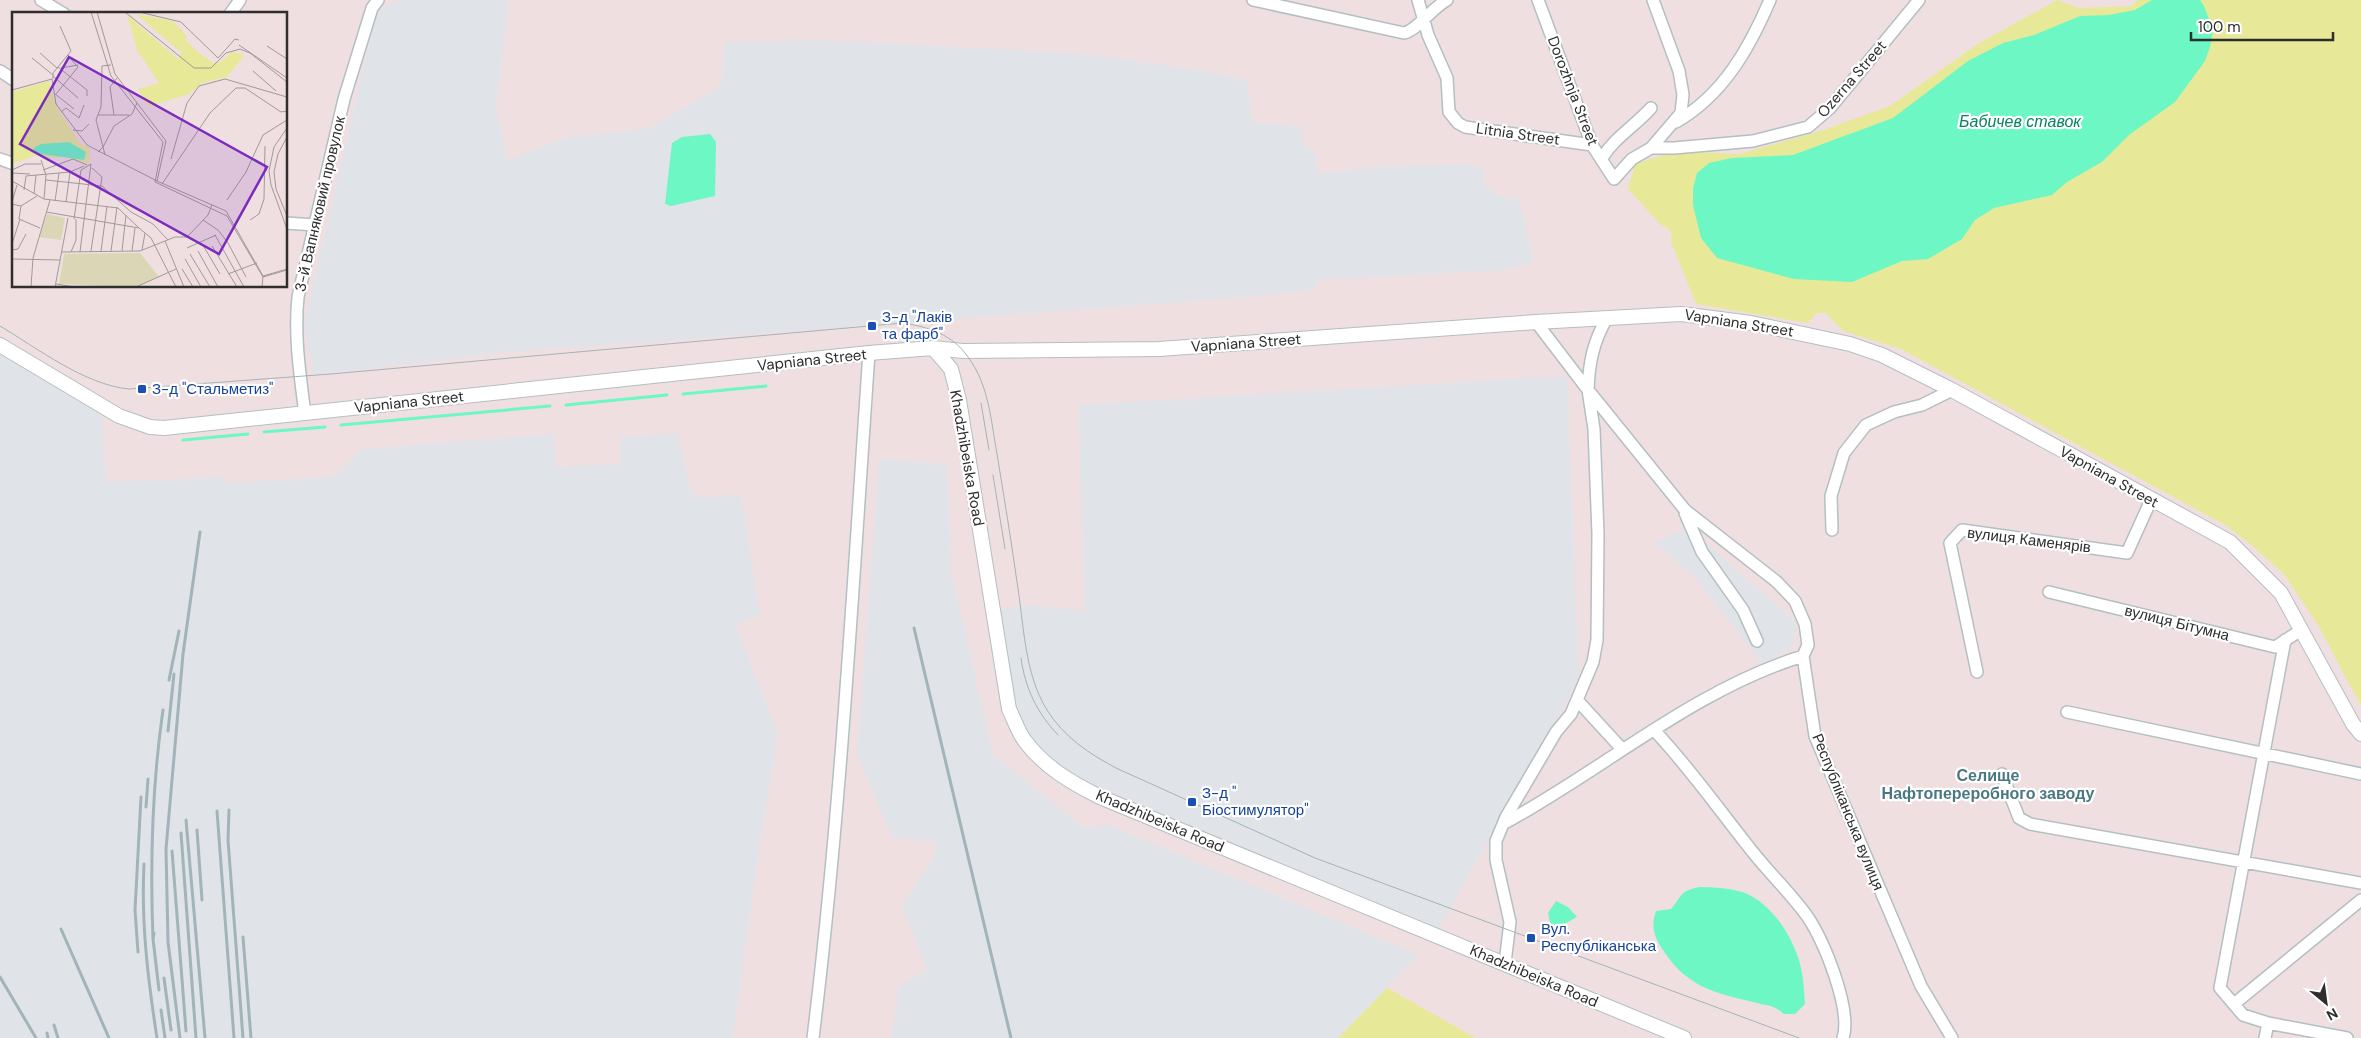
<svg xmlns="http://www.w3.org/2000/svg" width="2361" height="1038" font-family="'DM Sans',sans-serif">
  <rect width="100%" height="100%" fill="#f0dfe1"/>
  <path fill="#e0e3e8" d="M401 0H500L509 2 496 107 507 160 566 138 650 128 721 86 725 42 822 40 1088 54 1196 70 1247 80 1252 122 1303 127V143L1316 155 1318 174 1390 166 1469 164 1484 169 1483 185 1506 200 1519 197 1534 263 1502 270 1316 280V289L1248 297 498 353 314 375 304 324 377 10Z
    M0 352 101 413 107 482 225 477 226 483 326 477 338 474 361 449 554 434 556 467 621 464 620 437 678 433 690 489 696 496 703 498 741 494 760 615 736 625 778 735 757 863 733 1038H0Z
    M1567 376 1579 686 1573 689 1437 932 1071 778 1028 734 1016 706 997 610 1030 605 1085 611 1078 405Z
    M879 459 947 464 951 570 993 754 1084 828 1108 825 1419 955 1338 1038H891L899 986 927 970 902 906 936 853 934 842 892 838 857 754Z
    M1688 527 1797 623 1792 647 1762 664 1696 579 1654 543Z"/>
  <path fill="#e7e999" d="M2057 0 2079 8 2132 6 2137 0H2361V706L2318 625 2283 573 2250 544 2227 526 1901 349 1843 331 1826 313H1817L1808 323 1696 304 1671 242V231L1660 224 1628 189 1635 164 1677 151 1739 154 1821 131 1890 106 1976 45Z
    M1387 988 1476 1038H1338Z"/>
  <path fill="#6df7c4" d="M2152 0H2200L2204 6 2213 30 2210 47 2205 61 2175 102 2129 135 2102 162 2067 182 2052 195 1994 208 1975 220 1962 239 1928 259 1902 261 1852 282 1794 279 1717 258 1701 238 1693 205V188L1697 173 1709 163 1732 158 1793 155 1893 118 1968 61 2003 43 2034 35 2080 16 2109 15 2135 10Z
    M710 134 716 142 715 196 671 206 665 204 672 143 682 137Z
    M1700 887C1714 887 1728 888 1742 892 1773 902 1797 943 1802 973 1804 984 1804 994 1805 1004L1795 1014H1784C1773 1004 1766 1006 1753 1002 1715 993 1688 987 1665 953 1655 939 1650 928 1656 911L1671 909C1683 895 1679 891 1700 887Z
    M1556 901 1568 907 1577 917 1557 928 1556 931H1552L1548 913Z"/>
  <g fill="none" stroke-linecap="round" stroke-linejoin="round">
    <path stroke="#6df7c4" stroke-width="3" d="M683 394 766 386
      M566 405 667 395
      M341 425 550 406
      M264 432 325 427
      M183 440 248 434"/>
    <g stroke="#b3bfc2" stroke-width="14">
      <path id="minor" d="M41 0 64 14
        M1253 0 1404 33C1416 31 1432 8 1447 0
        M1418 0 1428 35 1447 78 1449 112 1458 123 1465 127 1592 145
        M1538 0 1592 145 1614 179 1632 159 1651 148 1681 113 1683 95 1679 71 1653 0
        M230 14 240 0
        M0 71 14 80
        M1676 122C1723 95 1749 49 1770 0
        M1651 148H1674L1753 141 1808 127 1830 108 1919 0
        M1602 158C1614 138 1635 126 1651 108
        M0 159 14 164
        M286 223 315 225
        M1607 318C1593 342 1589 363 1588 390L1685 510 1777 582 1795 601 1805 624 1808 645 1803 656 1815 736 1921 986 1952 1038
        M305 414C300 375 294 336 298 297L344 99 372 8 378 0
        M1685 513 1702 552 1743 610 1757 641
        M1832 530 1831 496 1844 453 1866 425 1894 412 1922 405 1952 390
        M2049 592 2275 647 2301 630
        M2285 640 2220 988 2243 1015 2268 1023 2347 1038
        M1977 672 1950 543 1962 530 2127 553 2151 500
        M1577 700 1622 749
        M2067 712 2361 774
        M1654 730C1689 767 1717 807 1748 846 1766 870 1789 891 1807 916 1824 941 1852 1009 1843 1038
        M2002 774 2019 818 2030 824 2361 883
        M1503 824C1603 770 1693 690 1803 656
        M1505 963 1510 922 1496 860V841L1506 817 1556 732 1571 714 1593 662 1597 640 1598 534 1594 429 1588 390 1536 322
        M2234 1004 2361 900
        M813 1038C841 811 853 582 869 353
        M2265 1038 2268 1023"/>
    </g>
    <g stroke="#b3bfc2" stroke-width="16">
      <path id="tertiary" d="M0 345 119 416 150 427 164 428 869 353 933 348 963 351 1159 349 1536 322 1681 314 1751 323 1850 344 1882 355 1952 390 2230 542 2281 593 2353 724 2361 734
        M933 348 951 369 959 400 1009 709C1014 719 1018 732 1025 741 1044 767 1072 783 1100 797L1684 1038"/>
    </g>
    <use href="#minor" stroke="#fff" stroke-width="11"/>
    <use href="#tertiary" stroke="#fff" stroke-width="14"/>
    <path stroke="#a1b4b9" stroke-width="1" d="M0 326C37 348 85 385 129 389L331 374 903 323C929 327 953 335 968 357 989 385 991 421 997 454 1004 497 1011 539 1017 582 1024 624 1024 673 1047 710 1064 737 1088 753 1116 768L1315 858 1799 1038
      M981 403 989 450
      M993 475 1005 549
      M1021 658C1025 688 1037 713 1058 735"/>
    <path stroke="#a1b4b9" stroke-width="3" d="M914 628 1011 1038
      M169 680 179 631
      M168 731 174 674
      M146 807 148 779
      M229 810 228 840 243 1038
      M217 811 234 1038
      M186 820 205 1038
      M197 830 202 900
      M181 833 196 1038
      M172 851 186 1031
      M144 864C141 923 148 980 157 1038
      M61 929 109 1038
      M154 933 153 939 159 990
      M243 937 251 1038
      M153 939C150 863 152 786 163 710
      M138 952 135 910 141 797
      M0 977 36 1038
      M164 978 171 1030
      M161 1010 165 1038
      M54 1025 58 1038
      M47 1033 48 1038
      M180 1038 168 942 166 849 183 654 200 532"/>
  </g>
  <g fill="#1a4fb4" stroke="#fff" stroke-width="2">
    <rect x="867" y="321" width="10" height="10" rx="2.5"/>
    <rect x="137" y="384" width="10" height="10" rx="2.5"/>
    <rect x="1187" y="797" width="10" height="10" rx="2.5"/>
    <rect x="1526" y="933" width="10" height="10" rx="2.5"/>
  </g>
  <g text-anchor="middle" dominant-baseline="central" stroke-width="4.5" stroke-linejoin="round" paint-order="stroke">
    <g font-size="15" fill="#2e2e2e" stroke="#fff">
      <text transform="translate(1852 79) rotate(-49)">Ozerna Street</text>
      <text transform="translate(1573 91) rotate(69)">Dorozhnja Street</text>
      <text transform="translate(1518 134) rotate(8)">Litnia Street</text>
      <text transform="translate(320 204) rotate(-77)">3-й Вапняковий провулок</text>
      <text transform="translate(1739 323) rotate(9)">Vapniana Street</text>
      <text transform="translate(1246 343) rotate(-4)">Vapniana Street</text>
      <text transform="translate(812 360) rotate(-6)">Vapniana Street</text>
      <text transform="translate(409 402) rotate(-6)">Vapniana Street</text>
      <text transform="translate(967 458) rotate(80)">Khadzhibeiska Road</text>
      <text transform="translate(2109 477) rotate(29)">Vapniana Street</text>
      <text transform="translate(2029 540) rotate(7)">вулиця Каменярів</text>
      <text transform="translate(2177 623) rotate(14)">вулиця Бітумна</text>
      <text transform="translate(1848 812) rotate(68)">Республіканська вулиця</text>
      <text transform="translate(1160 821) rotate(23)">Khadzhibeiska Road</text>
      <text transform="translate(1534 976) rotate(23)">Khadzhibeiska Road</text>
    </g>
    <g font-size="15" fill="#164399" stroke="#fff" text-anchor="start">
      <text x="882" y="317">З-д "Лаків<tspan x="882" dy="17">та фарб"</tspan></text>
      <text x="152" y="389">З-д "Стальметиз"</text>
      <text x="1202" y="793">З-д "<tspan x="1202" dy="17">Біостимулятор"</tspan></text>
      <text x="1541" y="929">Вул.<tspan x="1541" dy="17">Республіканська</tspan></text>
    </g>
    <g font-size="16" font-style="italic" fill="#078460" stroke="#fff">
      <text x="2020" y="121">Бабичев ставок</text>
    </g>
    <g font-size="16" font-weight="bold" fill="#4a7882" stroke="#fff">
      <text x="1988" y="775">Селище<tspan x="1988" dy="18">Нафтопереробного заводу</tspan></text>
    </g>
  </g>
  <g transform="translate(12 12)">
    <rect width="275" height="275" fill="#f0dfe1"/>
    <path d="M124 2 161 9 175 24 173 27 181 36 201 51 210 49 221 39 232 44 215 65 193 70 175 83 136 94 126 77 147 71 125 38 115 3 166 47 170 41ZM37 69 44 94 68 131 78 137 77 152 53 145 34 146 28 142 0 152V80Z" fill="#e7e999"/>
    <path d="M35 202 53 206 49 228 27 225ZM128 241 147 265 122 275 47 272 52 242Z" fill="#dbd6b5"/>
    <path d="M57 130 74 140 72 148 22 141V136L29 132Z" fill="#6df7c4"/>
    <path fill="none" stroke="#a29899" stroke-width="1" d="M79 0 99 64 151 130 143 170 215 204 251 265 275 258M85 0 103 62 154 129 145 169M113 0 182 56H199L214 41 228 37 238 41 275 70M127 0 169 10 206 46 223 27 227 28M227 33 275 66M255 34 275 47M28 41 45 56M20 46 41 63M46 55 75 78V84M49 56 66 53M241 59 264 79M41 64 66 86M41 67V61L59 39 48 14M0 78 40 67 44 92 75 133 145 169 214 199 251 264 250 275M43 82 62 97M44 82 66 55 55 43M49 100 54 96 67 106 72 93M86 103H117M102 103 98 75 105 66M275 116 262 135 257 159 259 173 275 217M61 118 70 119 77 112M275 125 266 142 262 160 264 177 275 204M86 140 91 135 84 108 89 95 90 54 99 53M93 143 91 135 102 114 120 102 125 91M159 147 175 91 187 74 213 67 275 85M29 148 34 163 32 187M0 158 13 152H29M31 158 61 147 75 153M0 161 18 162M34 168 90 174 119 200 141 212 156 228M0 169 32 187 106 196 127 216M150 172 198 101 224 76H233L269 100 275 99M12 178 14 164 58 160 72 154M22 182 24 163M215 188 234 160 251 123 275 108M43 189 47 161M0 190 5 173M54 190 58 160M0 192 9 194 25 184M9 194 7 207 28 216M34 200 127 216 139 226 164 275M62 207 69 158 79 152 68 240M191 208 206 218 216 231 234 265M238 208 247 202 252 187 253 134M203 223 232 275M153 229 172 275M0 232 8 207M200 234 225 275M192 235 208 262M175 236 204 223M0 238 6 237 14 222M130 238 133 221M79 239 90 165 80 156M89 239 95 194M99 239 105 195M110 239 114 203M120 239 123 216M186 239 206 275M50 240 128 239 163 225H175L196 203 200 193M59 240 64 228V207M178 242 198 275M0 247 48 248M173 247 189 275M0 257V275M170 257 181 275M216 262 245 251M251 264 275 257M44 272 63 275M19 275 21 246 38 188M43 275 56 206M124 275 164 257"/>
    <path fill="#7b2cbf" fill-opacity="0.15" stroke="#7b2cbf" stroke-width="2.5" d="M57 45 255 155 207 242 8 132Z"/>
    <rect width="275" height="275" fill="none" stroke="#2e2e2e" stroke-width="2.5"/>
  </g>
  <g transform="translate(2326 1003) rotate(151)" stroke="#ffffff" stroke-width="4" paint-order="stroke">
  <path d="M0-4L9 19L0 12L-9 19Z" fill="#2e2e2e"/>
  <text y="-8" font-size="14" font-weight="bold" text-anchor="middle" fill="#2e2e2e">N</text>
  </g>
  <path d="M2191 32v8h142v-8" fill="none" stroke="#2e2e2e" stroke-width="2.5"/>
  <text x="2198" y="32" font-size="15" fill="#2e2e2e" stroke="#ffffff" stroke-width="4" paint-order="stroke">100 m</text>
</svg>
